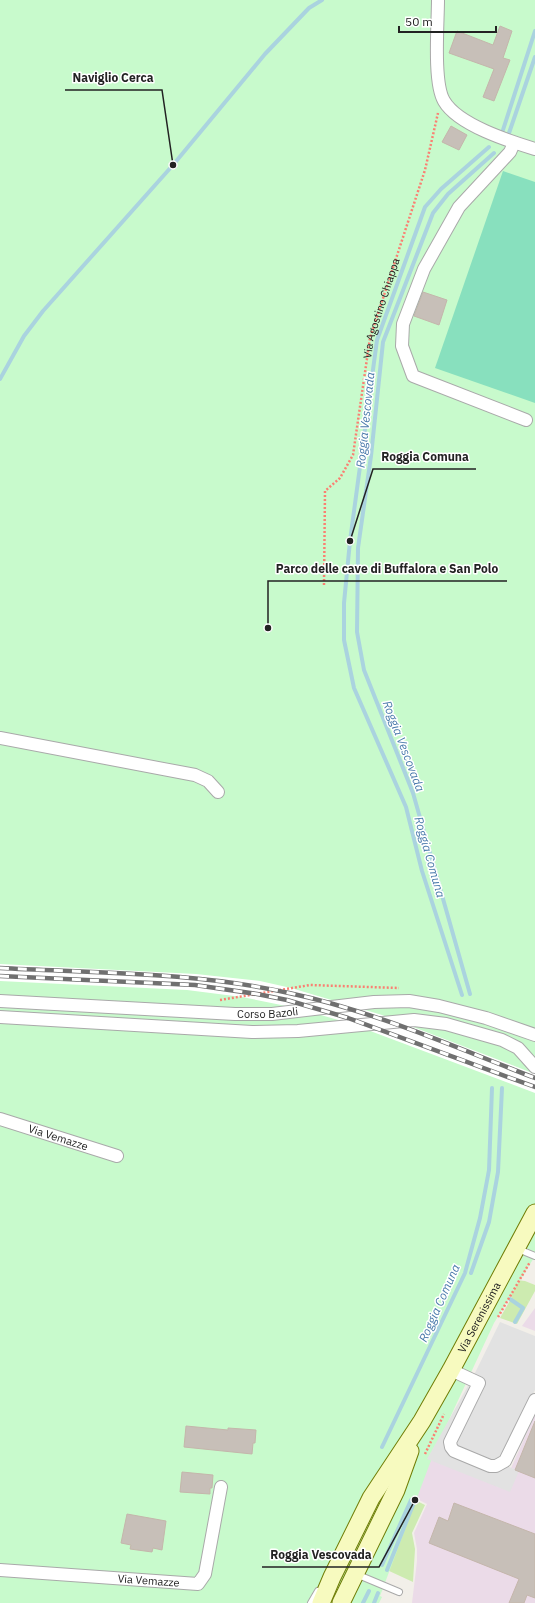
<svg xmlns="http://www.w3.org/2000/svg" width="535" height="1603" font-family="'IBM Plex Sans',sans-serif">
  <rect width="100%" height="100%" fill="#f2efe9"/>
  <path fill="#ebdbe8" d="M535 1308V1331L522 1326Z
    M535 1415V1603H412L417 1561V1549L414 1533 427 1504 411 1496 427 1459 519 1471 511 1468Z"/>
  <path fill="#cdebb0" d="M517 1280 525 1281 535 1285V1291L517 1324 500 1318 512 1297 505 1294Z
    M415 1500 425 1505 412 1533 415 1549 413 1582 387 1570Z"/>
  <path fill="#c8facc" d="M0 0H535V1256L494 1323 435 1450 380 1596 382 1597 379 1603H0Z"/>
  <path fill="#88e0be" d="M503 171 535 182V403L435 368Z"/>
  <path fill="#e2e2e2" d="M500 1322 535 1336V1390L505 1451 494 1461 519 1471 510 1492 427 1459 474 1375Z"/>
  <path fill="#fff" d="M0 964 196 974 260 981 291 988 382 1015 535 1074V1093L349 1023 296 1008 242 997 187 990 0 981Z"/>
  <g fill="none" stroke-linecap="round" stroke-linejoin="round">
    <path stroke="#aad3df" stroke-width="4" d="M502 133 535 31
      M509 133 535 57
      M0 379 24 336 43 311 173 165 265 54 309 8 322 0
      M470 994 413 793 364 670 357 632 358 548 371 456 383 342 433 213 448 194 494 153
      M462 995 422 871 406 807 354 688 344 640V603L350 541 377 340 425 207 441 189 489 147
      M471 1273 489 1222 498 1172 502 1088
      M510 1299 523 1308 515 1322
      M382 1447 465 1273 480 1218 489 1170 492 1088
      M382 1565 411 1500
      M387 1570 415 1500
      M363 1603 369 1591
      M374 1603 378 1593"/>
  </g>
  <path fill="#c7bfb8" stroke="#c4b6ab" d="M500 26 512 31 503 58 510 60 494 101 483 97 494 69 449 53 457 31 493 45Z
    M451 126 467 135 459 150 442 142Z
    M423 292 447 300 439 325 414 316Z
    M535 1421V1478L515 1470Z
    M186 1426 228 1430V1428L256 1430 255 1443H253L252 1454 184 1447Z
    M182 1472 213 1475 212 1488H210V1494L180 1492Z
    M454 1503 535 1534V1598L527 1595 524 1603H509L519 1579 429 1543 439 1517 448 1521Z
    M127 1514 166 1521 162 1550 153 1548 152 1552 130 1549 131 1545 121 1543Z"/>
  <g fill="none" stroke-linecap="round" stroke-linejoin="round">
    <g stroke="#a9a9a9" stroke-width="8">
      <path id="lane" d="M518 1249 535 1256
        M356 1574 399 1592
        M311 1603 318 1591"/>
    </g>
    <g stroke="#a9a9a9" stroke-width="14">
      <g id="street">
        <path d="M438 0C438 23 433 83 444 101 458 125 509 141 535 149"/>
        <path d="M514 143 510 152 459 207 424 269 403 324 402 346 413 376 526 420"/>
        <path d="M0 738 195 775 208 781 218 792"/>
        <path id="s2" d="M0 1001 235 1014H272L374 1002 409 1001 439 1006 486 1018 535 1035"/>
        <path d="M0 1017 252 1032 298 1031 414 1020 446 1024 502 1040 518 1048 535 1067"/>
        <path id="s3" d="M0 1119 117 1156"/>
        <path d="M451 1370 479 1383 450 1442 451 1447 454 1451 490 1466H496L505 1461 535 1400"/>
        <path id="s4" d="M0 1570 198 1584 205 1574 221 1487"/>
      </g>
    </g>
    <g stroke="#707d05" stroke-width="19">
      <g id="secondary">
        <path id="s5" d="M321 1603 332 1577 371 1498 422 1421 451 1370 535 1213"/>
        <path d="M341 1603 396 1490 410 1451"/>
      </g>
    </g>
    <g stroke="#fa8072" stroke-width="2.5" stroke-dasharray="2 2" stroke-linecap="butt">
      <path id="s1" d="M324 585 325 491 340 478 353 455 370 338 425 170 438 113"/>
      <path d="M220 1000 310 985 399 988"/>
      <path d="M498 1317 530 1262"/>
      <path d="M425 1454 444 1414"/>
    </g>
    <use href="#lane" stroke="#fff" stroke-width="6"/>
    <use href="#street" stroke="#fff" stroke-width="12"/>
    <use href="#secondary" stroke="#f7fabf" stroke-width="17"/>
    <g stroke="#707070" stroke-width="4.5">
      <path id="rail" d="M0 968C95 973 196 972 289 993 374 1011 454 1047 535 1078
        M0 976 195 985 257 994 287 1000 348 1018 535 1087"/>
    </g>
    <use href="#rail" stroke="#fff" stroke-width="3" stroke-dasharray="9" stroke-linecap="butt"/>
  </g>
  <g text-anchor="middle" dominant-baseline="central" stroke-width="3" stroke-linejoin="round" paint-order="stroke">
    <g font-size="11" fill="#222" stroke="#fff">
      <text stroke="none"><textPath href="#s1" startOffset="290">Via Agostino Chiappa</textPath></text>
      <text stroke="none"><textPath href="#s2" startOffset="268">Corso Bazoli</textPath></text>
      <text stroke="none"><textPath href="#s3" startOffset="61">Via Vemazze</textPath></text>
      <text stroke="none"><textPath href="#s5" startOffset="327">Via Serenissima</textPath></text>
      <text stroke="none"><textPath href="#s4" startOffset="149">Via Vemazze</textPath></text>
    </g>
    <g font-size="12" font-style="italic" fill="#4a7aab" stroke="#fff">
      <text transform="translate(365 420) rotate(-84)">Roggia Vescovada</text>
      <text transform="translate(404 746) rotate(69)">Roggia Vescovada</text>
      <text transform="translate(430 857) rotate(74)">Roggia Comuna</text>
      <text transform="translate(439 1303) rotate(-66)">Roggia Comuna</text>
    </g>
  </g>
  <path fill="none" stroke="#222" stroke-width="1.5" d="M173 165L162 90H65M350 541L373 469H476M268 628L268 581H507M415 1500L379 1567H262"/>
  <g fill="#222" stroke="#fff" stroke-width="1.5">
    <circle cx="173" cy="165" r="4"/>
    <circle cx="350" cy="541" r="4"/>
    <circle cx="268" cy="628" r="4"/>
    <circle cx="415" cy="1500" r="4"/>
  </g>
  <g font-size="12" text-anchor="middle" font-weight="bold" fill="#222" stroke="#fff" stroke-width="3" stroke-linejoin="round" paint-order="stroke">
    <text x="113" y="82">Naviglio Cerca</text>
    <text x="425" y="461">Roggia Comuna</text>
    <text x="387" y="573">Parco delle cave di Buffalora e San Polo</text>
    <text x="321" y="1559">Roggia Vescovada</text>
  </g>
  <path d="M399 26v6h97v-6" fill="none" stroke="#222222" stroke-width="2"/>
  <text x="405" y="26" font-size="12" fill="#222222" stroke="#ffffff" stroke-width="3" paint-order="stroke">50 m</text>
</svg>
